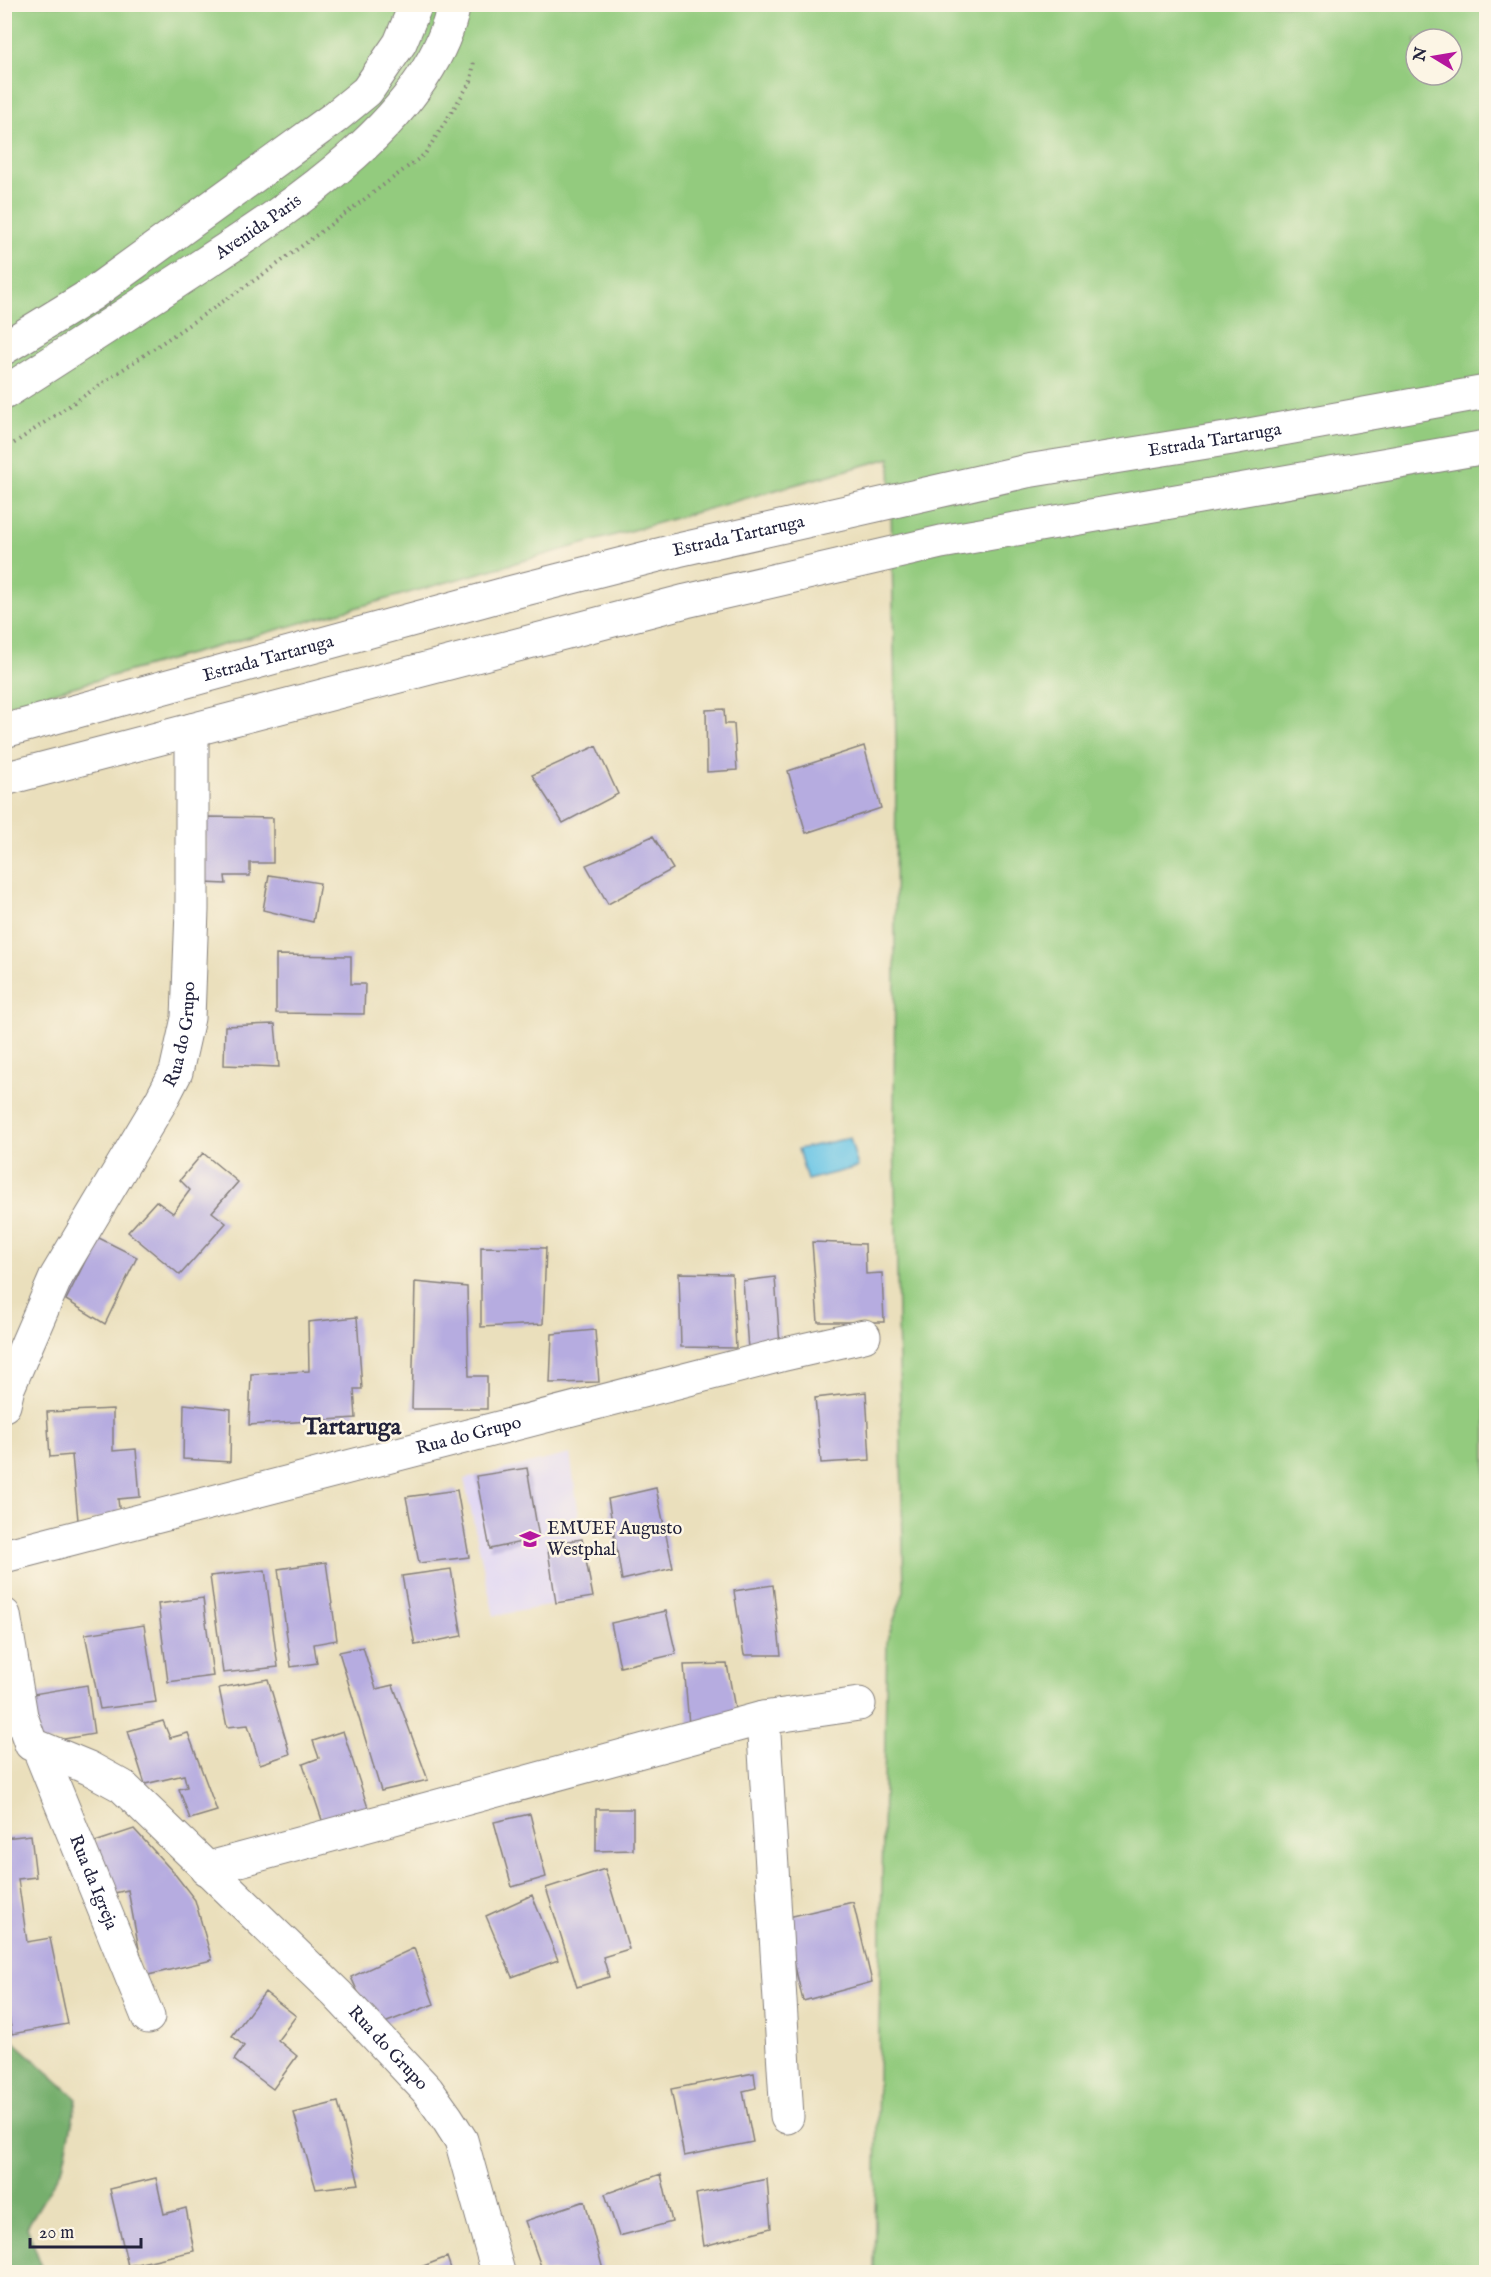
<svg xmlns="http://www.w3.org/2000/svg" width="1491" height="2277" font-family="'IM FELL English',serif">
  <rect width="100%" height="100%" fill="#fcf5e5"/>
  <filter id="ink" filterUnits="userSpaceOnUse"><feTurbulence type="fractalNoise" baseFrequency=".0167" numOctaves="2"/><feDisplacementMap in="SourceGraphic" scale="12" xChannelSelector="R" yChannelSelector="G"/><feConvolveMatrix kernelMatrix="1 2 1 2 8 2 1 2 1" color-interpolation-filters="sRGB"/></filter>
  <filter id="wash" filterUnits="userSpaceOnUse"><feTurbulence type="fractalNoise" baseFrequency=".008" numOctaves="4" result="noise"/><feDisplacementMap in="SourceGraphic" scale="24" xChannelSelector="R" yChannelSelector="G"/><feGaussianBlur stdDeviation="1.35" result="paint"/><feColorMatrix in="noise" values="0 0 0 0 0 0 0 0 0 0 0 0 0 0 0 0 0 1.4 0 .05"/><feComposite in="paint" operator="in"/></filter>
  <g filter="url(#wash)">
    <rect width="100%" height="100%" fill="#eadfbc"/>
    <path fill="#dfd5f5" d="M570 1454 591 1598 494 1616 464 1479Z"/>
    <path fill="#93cb7e" stroke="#5a765c" stroke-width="1.5" fill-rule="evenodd" d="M5 5H1486V2272H874L887 1640 904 1591 894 1135 896 746 890 458 5 706ZM1416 39H1452V75H1416Z"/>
    <path fill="#76af6d" stroke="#4c6854" stroke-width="1.5" d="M4 2032 77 2099 63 2167 27 2227 44 2272H5Z"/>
    <path fill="#68c5e6" stroke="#457490" stroke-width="1.5" d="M850 1138 858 1167 807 1180 798 1149Z"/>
    <g id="blocks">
      <path fill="#b6ace0" d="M724 709 725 724H734L737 770 707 772 706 710Z
        M596 746 618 794 563 823 532 775Z
        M864 746 881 808 806 833 788 771Z
        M205 817 273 818V863H250V876H225L226 884 205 883Z
        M653 836 673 869 608 904 586 865Z
        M269 875 320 883 313 922 263 910Z
        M276 955 351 956V984H365L364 1014 276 1013Z
        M275 1024 279 1067 224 1065 225 1026Z
        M203 1153 238 1182 212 1212 226 1223 180 1275 128 1232 156 1201 173 1213 190 1190 180 1180Z
        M97 1237 137 1257 105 1324 66 1300Z
        M812 1242 865 1244 866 1274 882 1273 884 1322H818Z
        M481 1247 546 1248 543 1324 481 1327Z
        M679 1273 732 1274 736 1348 681 1347Z
        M775 1277 780 1345 748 1349 743 1281Z
        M415 1282 467 1287 469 1376H487V1409H412Z
        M357 1317 362 1389H354L356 1418 249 1425 251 1374 309 1371 308 1322Z
        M595 1330 599 1382 550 1383 552 1334Z
        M866 1392 870 1460 821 1463 815 1398Z
        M184 1404 231 1409 230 1462 183 1459Z
        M113 1409V1451L136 1449 140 1497 118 1499 120 1516 78 1520 72 1455 50 1457 47 1412Z
        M527 1468 539 1538 490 1549 476 1476Z
        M656 1488 673 1568 622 1580 608 1499Z
        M457 1490 469 1557 419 1563 406 1497Z
        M582 1539 593 1597 556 1603 547 1544Z
        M326 1562 337 1640 314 1644 317 1663 291 1667 278 1569Z
        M451 1569 462 1636 415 1645 402 1576Z
        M265 1570 278 1667 223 1673 210 1576Z
        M773 1585 781 1655H744L734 1591Z
        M203 1598 213 1676 168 1682 158 1604Z
        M666 1611 676 1654 620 1667 611 1623Z
        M144 1625 156 1702 100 1709 85 1634Z
        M363 1647 376 1689 393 1685 428 1780 381 1791 339 1652Z
        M727 1664 737 1720 689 1725 684 1665Z
        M268 1679 290 1754 260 1764 248 1725 227 1727 219 1688Z
        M87 1685 94 1734 35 1744 27 1695Z
        M163 1721 170 1738 188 1733 217 1811 190 1819 179 1789 187 1787 184 1775 145 1784 128 1731Z
        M343 1731 370 1814 325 1829 303 1764 319 1758 313 1741Z
        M596 1809H633V1850L596 1851Z
        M530 1814 546 1877 512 1887 494 1822Z
        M134 1829 174 1873 195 1900 212 1960 144 1976 128 1890 110 1894 95 1842Z
        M31 1835 36 1877 18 1879 27 1942 50 1938 68 2024 12 2034 4 1987V1838Z
        M605 1869 629 1949 603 1957 609 1977 577 1987 546 1888Z
        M532 1895 558 1960 512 1977 486 1916Z
        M853 1902 872 1982 803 2001 784 1918Z
        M414 1948 434 2004 374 2027 351 1977Z
        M265 1992 296 2016 278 2040 297 2056 273 2089 234 2060 244 2046 232 2036Z
        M754 2073 756 2088 743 2091 753 2142 684 2156 671 2089Z
        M338 2102 359 2184 316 2189 294 2113Z
        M661 2174 672 2222 619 2236 605 2194Z
        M156 2178 164 2214 186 2208 194 2251 128 2266 110 2189Z
        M767 2179 771 2228 704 2246 696 2194Z
        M585 2201 603 2270 596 2272H543L525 2221Z
        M447 2257 452 2272H424L421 2267Z"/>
    </g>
  </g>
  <g filter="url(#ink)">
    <use href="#blocks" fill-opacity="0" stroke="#86807c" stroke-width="1.5"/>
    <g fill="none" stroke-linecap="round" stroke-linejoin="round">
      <g stroke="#86807c" stroke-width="35">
        <g id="minor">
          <path id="s1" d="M4 1405 8 1388 56 1277 161 1101 176 1072 188 1018 192 910V730"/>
          <path id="s2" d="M4 1556 781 1355 864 1336"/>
          <path id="s3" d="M4 1615 21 1716 31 1744 89 1768 122 1786 337 1994 427 2090 447 2118 461 2140 498 2272"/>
          <path d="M763 1718 787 2117"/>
          <path id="s4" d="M39 1749 148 2017"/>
          <path d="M206 1869 763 1718 859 1704"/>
        </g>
      </g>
      <g stroke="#86807c" stroke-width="35">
        <g id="tertiary">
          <path d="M4 348 92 294 334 118 367 91 400 43 416 4"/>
          <path id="s5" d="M4 393C61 357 117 320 173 284 269 221 431 125 454 4"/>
          <path id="s6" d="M4 731 509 593 678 550 1027 471 1232 438 1486 392"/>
          <path d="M4 779 686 601 941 542 1486 447"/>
        </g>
      </g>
      <path stroke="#86807c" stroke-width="4" stroke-dasharray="1.5 4.5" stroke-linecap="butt" d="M4 450 271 269 425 154 471 81 474 61"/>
      <use href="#minor" stroke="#fff" stroke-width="33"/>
      <use href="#tertiary" stroke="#fff" stroke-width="33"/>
    </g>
  </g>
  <defs>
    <g id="school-bare" transform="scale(1.62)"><path d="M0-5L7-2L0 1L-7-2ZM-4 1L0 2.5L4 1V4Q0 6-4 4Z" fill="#b5179e" stroke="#fcf5e5" stroke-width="2.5" paint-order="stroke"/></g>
  </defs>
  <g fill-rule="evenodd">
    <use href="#school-bare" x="530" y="1539"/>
  </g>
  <g text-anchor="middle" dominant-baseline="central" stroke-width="5" stroke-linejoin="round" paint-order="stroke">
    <g font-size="18" fill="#22223b" stroke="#fcf5e5">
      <text stroke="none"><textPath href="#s5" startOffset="304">Avenida Paris</textPath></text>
      <text stroke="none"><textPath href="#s6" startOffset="1246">Estrada Tartaruga</textPath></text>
      <text stroke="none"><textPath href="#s6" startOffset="760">Estrada Tartaruga</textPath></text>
      <text stroke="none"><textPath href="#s6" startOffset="274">Estrada Tartaruga</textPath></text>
      <text stroke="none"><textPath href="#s1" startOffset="414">Rua do Grupo</textPath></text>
      <text stroke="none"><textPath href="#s2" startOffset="480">Rua do Grupo</textPath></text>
      <text stroke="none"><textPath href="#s4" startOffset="144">Rua da Igreja</textPath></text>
      <text stroke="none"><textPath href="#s3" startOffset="606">Rua do Grupo</textPath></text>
    </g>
    <g font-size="18" fill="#22223b" stroke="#fcf5e5" text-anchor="start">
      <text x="547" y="1529">EMUEF Augusto<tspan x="547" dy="21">Westphal</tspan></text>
    </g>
    <g font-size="24" font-weight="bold" fill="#22223b" stroke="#fcf5e5">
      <text x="352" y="1427">Tartaruga</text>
    </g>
  </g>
  <rect width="1491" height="2277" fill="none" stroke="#fcf5e5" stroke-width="24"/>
  <g transform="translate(1434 57) rotate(281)"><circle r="28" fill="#fcf5e5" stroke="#a5a1a1" stroke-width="1.5"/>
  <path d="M0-4.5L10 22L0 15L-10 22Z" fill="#b5179e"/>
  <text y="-9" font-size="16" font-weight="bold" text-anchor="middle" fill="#22223b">N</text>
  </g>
  <path d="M30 2238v9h111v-9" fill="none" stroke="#22223b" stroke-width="3"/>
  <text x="39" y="2238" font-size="18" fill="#22223b" stroke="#fcf5e5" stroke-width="4.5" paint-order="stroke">20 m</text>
</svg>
